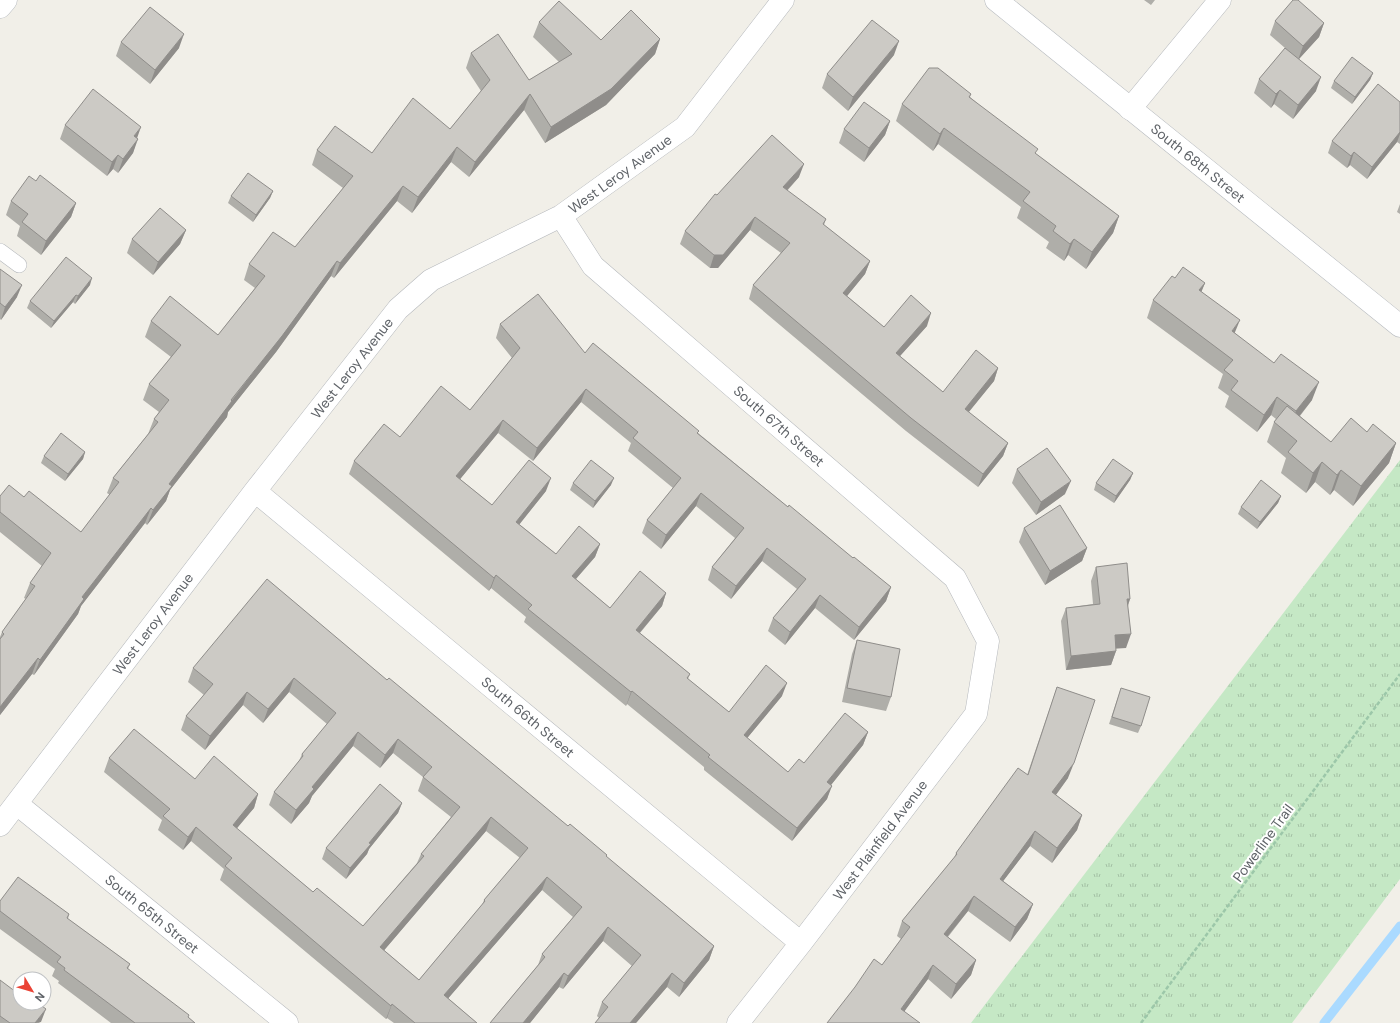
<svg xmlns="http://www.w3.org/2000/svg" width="1400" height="1023" font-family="'DM Sans',sans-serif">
  <defs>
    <pattern id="grass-tufts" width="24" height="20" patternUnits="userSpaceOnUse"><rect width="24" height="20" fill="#c5e8c5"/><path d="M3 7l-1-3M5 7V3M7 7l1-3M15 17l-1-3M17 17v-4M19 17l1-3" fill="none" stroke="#a3c0a4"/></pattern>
  </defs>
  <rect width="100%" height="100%" fill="#f1efe8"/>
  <path fill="url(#grass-tufts)" d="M1400 460V879L1292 1023H971Z"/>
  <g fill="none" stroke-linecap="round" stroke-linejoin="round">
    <path stroke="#aadaff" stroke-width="9" d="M1324 1023 1400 926"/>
    <g stroke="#b5b8bc" stroke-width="16">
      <path id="lane" d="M0 251 19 265"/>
    </g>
    <g stroke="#b5b8bc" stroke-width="23">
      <path id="street" d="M1130 109 1220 0
        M561 216 593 266 955 578 988 641 976 714 801 943 738 1023
        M255 491 801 943
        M17 804 287 1023
        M0 825 255 491 398 309 431 280 561 216 685 127 783 0"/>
    </g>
    <g stroke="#b6babf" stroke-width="23">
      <path id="secondary" d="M996 0 1400 326
        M0 7 6 0"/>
    </g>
    <path stroke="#9cc7a9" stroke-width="2.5" stroke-dasharray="4 2" stroke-linecap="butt" d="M1141 1023 1400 674"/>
    <use href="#lane" stroke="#fff" stroke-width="15"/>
    <use href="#street" stroke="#fff" stroke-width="22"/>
    <use href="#secondary" stroke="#fff" stroke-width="22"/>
  </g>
  <path fill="#afaea9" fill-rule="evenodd" d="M1144 0H1155L1151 5Z
    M1275 21 1324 23 1319 37 1299 59 1316 91 1293 119 1274 104 1271 108 1254 93 1259 79 1285 48 1270 35Z
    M539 22 601 40 660 39 655 54 606 105 545 143 524 110 469 177 451 162 412 213 397 201 334 278 331 276 276 352 228 412 227 417 170 490 166 501 147 525 145 523 81 606 78 614 34 675 32 674 0 715V637L2 632 26 599 24 598 30 583 42 566 0 532V496L24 497 81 532 110 495 107 493 113 478 148 434 154 419 159 412 143 400 149 384 171 357 145 337 151 321 218 335 255 288 244 280 249 264 295 247 343 188 312 165 317 150 372 153 450 129 481 91 466 68 471 53 529 80 559 62 533 37Z
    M121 42 179 48 150 84 116 56Z
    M894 55 848 111 822 88 827 74Z
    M1373 73 1370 80 1352 104 1331 88 1334 81Z
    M971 94 970 97 1036 154 1119 216 1113 233 1086 269 1068 255 1064 261 1046 248 1049 242 1017 218 1021 207 938 144 933 151 896 121 902 104Z
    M1400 102V144L1397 142 1367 179 1350 165 1347 168 1328 153 1332 141Z
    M890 121 885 135 864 162 839 143 844 129Z
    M65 125 137 139 133 153 118 173 113 169 107 176 60 139Z
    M799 177 787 191 826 219 824 225 870 261 865 274 847 296 884 327 927 326 900 356 943 392 998 368 994 381 968 412 1008 443 1003 456 978 487 906 431 749 299 753 285 781 253 750 230 718 268H710L680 244 685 231 717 195Z
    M36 181 76 203 71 217 41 255 17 236 20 226 6 215 11 201Z
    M273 191 270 198 253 222 228 203 231 196Z
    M1400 204V214L1397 212Z
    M186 230 180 244 153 275 127 253 132 239Z
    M0 269 17 297 1 320 0 319Z
    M1175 278 1205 283 1201 292 1235 333 1312 400 1300 416 1331 442 1367 432 1396 443 1389 463 1353 506 1334 490 1330 495 1315 482 1306 493 1281 473 1286 458 1267 442 1274 422 1276 419 1271 415 1257 432 1225 407 1229 396 1218 388 1223 374 1147 318 1153 300Z
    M90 285 75 304 73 302 51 328 27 308 30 301Z
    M500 324 585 353 698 433 788 507 853 558 891 587 886 601 854 640 815 608 785 645 768 631 773 618 797 589 762 561 731 599 708 580 712 567 735 538 696 506 661 549 642 533 647 520 673 488 628 451 631 443 581 402 533 461 498 433 460 479 492 505 546 491 519 524 556 554 600 544 595 557 576 579 610 608 666 593 662 606 640 633 690 674 688 679 729 712 782 696 747 738 788 772 804 763 868 732 863 745 831 785 827 799 792 841 704 770V767L627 704 626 706 524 622 526 617 491 588 489 591 349 474 354 461 400 437 470 410 512 358 496 338Z
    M85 452 83 459 65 481 41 463 44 456Z
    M1017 469 1065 494 1036 515 1012 483Z
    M1133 473 1130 480 1114 503 1094 490 1096 483Z
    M573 483 611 485 593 508 570 490Z
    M1281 496 1278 503 1257 529 1238 514 1241 507Z
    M1024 528 1087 548 1082 561 1045 585 1019 542Z
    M1096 567 1130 599 1128 606 1126 648H1116V651L1111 665 1066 670 1061 621 1066 608 1093 604 1091 581Z
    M857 640 891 697 886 711 842 702 852 654Z
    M193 668 387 680 606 857 714 946 709 960 679 997 667 987 636 1023H595L599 1018 597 1016 602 1002 632 966 603 941 563 989 559 987 530 1023H490L538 965 542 954 573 917 542 890 448 998 477 1023H394L387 1018 386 1019 220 880 224 869 191 841 183 850 158 830 162 820 104 772 109 758 195 779 258 794 254 808 236 828 313 892 363 926 417 863 421 854 451 817 418 791 423 777 393 753 380 768 353 746 312 796 309 803 291 824 269 805 274 792 299 761 302 754 327 724 289 692 263 723 243 705 205 750 181 730 186 716 204 695 188 682ZM486 831 520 858 484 900 482 905 419 980 384 950Z
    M1057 687 1068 778 1056 795 1082 815 1077 830 1052 863 1030 846 1003 881 1033 904 1027 919 1010 942 968 911 948 937 976 960 971 975 951 999 928 979 904 1011 827 1023 882 965 901 939 897 936 902 921 954 858 956 853 1027 775Z
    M1121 688 1141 726 1138 733 1109 724Z
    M402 803 398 813 369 849 367 854 346 879 322 859 326 848Z
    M0 901 69 914 68 919 130 964 128 969 195 1023H111L58 983 59 981 52 976 55 969 0 929Z
    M0 980 40 1023H0Z"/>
  <path fill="#8f8d8a" d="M1324 23 1319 37 1298 60 1303 46Z
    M184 34 179 48 150 84 155 70Z
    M660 39 655 54 606 105 545 143 551 127Z
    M899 41 894 55 848 111 853 97Z
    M1373 73 1370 80 1352 104 1355 97Z
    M1321 77 1316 91 1293 119 1298 105Z
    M1280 90 1274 104 1271 108 1276 94Z
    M530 94 524 110 469 177 475 162Z
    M890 121 885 135 864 162 869 148Z
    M141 127 136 141 134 136Z
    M944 128 938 144 933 151 940 134Z
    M1400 132V134L1397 142 1367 179 1372 167Z
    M138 139 133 153 118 173 123 159Z
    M457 147 451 162 412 213 418 197Z
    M1354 152 1350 165 1347 168 1351 156Z
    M118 155 113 169 107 176 112 162Z
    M804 164 799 177 778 200 783 187Z
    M403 186 397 201 334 278 340 263Z
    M273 191 270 198 253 222 256 215Z
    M76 203 71 217 41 255 46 241Z
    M1119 216 1113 233 1086 269 1092 252Z
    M755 217 750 230 718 268H710L714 255Z
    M186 230 180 244 153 275 158 262Z
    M1074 239 1068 255 1064 261 1070 244Z
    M337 261 331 276 276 352 228 412 227 417 170 490 166 501 147 525 153 510 169 484Z
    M870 261 865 274 838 307 843 293Z
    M92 278 90 285 75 304 78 296Z
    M1205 283 1198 300 1199 290Z
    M22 285 17 297 1 320 5 307Z
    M76 295 73 302 51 328 54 321Z
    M931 313 927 326 891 366 896 353Z
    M1240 320 1233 337 1232 331Z
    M998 368 994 381 960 423 965 409Z
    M1319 382 1312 400 1289 429 1296 411Z
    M586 389 581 402 533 461 537 448Z
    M1277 397 1271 415 1257 432 1264 415Z
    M503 420 498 433 452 489 456 476Z
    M1008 443 1003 456 978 487 983 474Z
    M1396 443 1389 463 1353 506 1361 486Z
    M85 452 83 459 65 481 68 474Z
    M1322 462 1315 482 1306 493 1313 473Z
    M1341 470 1334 490 1330 495 1337 475Z
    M1133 473 1130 480 1114 503 1116 496Z
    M551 478 546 491 511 535 516 522Z
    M614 478 611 485 593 508 595 501Z
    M1071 481 1065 494 1036 515 1041 502Z
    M701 493 696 506 661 549 666 535Z
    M1281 496 1278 503 1257 529 1260 522Z
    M151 508 145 523 81 606 78 614 34 675 40 660 82 597Z
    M600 544 595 557 567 589 572 576Z
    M767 548 762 561 731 599 736 586Z
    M1087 548 1082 561 1045 585 1050 571Z
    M496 575 491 588 489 591 494 578Z
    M891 587 886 601 854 640 859 627Z
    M666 593 662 606 631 643 636 630Z
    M820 595 815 608 785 645 790 632Z
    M1127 599H1130L1125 613Z
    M1131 634 1126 648 1110 649 1115 635Z
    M1116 651 1111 665 1066 670 1071 656Z
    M38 658 32 674 0 715V707Z
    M294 678 289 692 263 723 268 709Z
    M787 683 782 696 739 748 744 735Z
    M632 691 627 704 626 706 631 692Z
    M247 692 243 705 205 750 210 736Z
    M358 732 353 746 312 796 309 803 291 824 296 810 312 787Z
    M868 732 863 745 823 795 827 782Z
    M398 739 393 753 380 768 385 755Z
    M1074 763 1068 778 1047 807 1052 792Z
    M832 786 827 799 792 841 797 828Z
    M258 794 254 808 228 839 233 825Z
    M402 803 398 813 369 849 367 854 346 879 350 868 369 843Z
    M1082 815 1077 830 1052 863 1057 848Z
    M491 817 486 831 375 961 380 947Z
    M196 827 191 841 183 850 188 837Z
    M1035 831 1030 846 994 893 1000 879Z
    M547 877 542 890 439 1009 444 995Z
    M974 896 968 911 938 948 944 934Z
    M1033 904 1027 919 1010 942 1015 927Z
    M608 927 603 941 563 989 568 976Z
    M714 946 709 960 679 997 684 983Z
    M976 960 971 975 951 999 956 984Z
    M933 965 928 979 896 1023 901 1009Z
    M564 973 559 987 530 1023H523Z
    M672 973 667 987 636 1023H630Z
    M392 1004 387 1018 386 1019 391 1006Z
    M46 1009 41 1022 35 1023Z"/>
  <path fill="#cccac5" stroke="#8f8d8a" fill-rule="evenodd" d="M1293 0H1298L1324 23 1303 46 1275 21Z
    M559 1 601 40 631 10 660 39 611 89 551 127 530 94 475 162 457 147 418 197 403 186 340 263 337 261 282 336 231 400 232 401 169 484 172 486 153 510 151 508 82 597 84 599 40 660 38 658 0 707V639L4 634 2 632 35 586 30 583 51 553 0 512V496L9 485 24 497 29 491 81 532 119 482 113 478 158 422 154 419 169 400 149 384 181 345 151 321 170 296 218 335 265 276 249 264 273 232 295 247 353 176 317 150 335 126 372 153 413 98 450 129 490 80 471 53 498 34 529 80 572 54 539 22Z
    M150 7 184 34 155 70 121 42Z
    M872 20 899 41 853 97 827 74Z
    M1285 48 1321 77 1298 105 1280 90 1276 94 1259 79Z
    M1352 57 1373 73 1355 97 1334 81Z
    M929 68H938L971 94 969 97 1038 149 1035 153 1119 216 1092 252 1074 239 1070 244 1053 231 1056 226 1023 201 1030 192 944 128 940 134 902 104Z
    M1378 84 1400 102V132L1372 167 1354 152 1351 156 1332 141Z
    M93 89 141 127 134 136 138 139 123 159 118 155 112 162 65 125Z
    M864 102 890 121 869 148 844 129Z
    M772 135 804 164 783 187 826 219 823 224 870 261 843 293 884 327 911 295 931 313 896 353 943 392 976 350 998 368 965 409 1008 443 983 474 911 418 753 285 790 243 755 217 723 255H714L685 231 715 194 717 195Z
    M248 173 273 191 256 215 231 196Z
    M40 175 76 203 46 241 22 222 28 214 11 201 29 176 36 181Z
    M160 208 186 230 158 262 132 239Z
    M66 257 92 278 78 296 76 295 54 321 30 301Z
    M1183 267 1205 283 1199 290 1240 320 1232 331 1274 363 1281 354 1319 382 1296 411 1277 397 1264 415 1231 390 1238 381 1224 370 1233 360 1153 300 1172 276 1175 278Z
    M0 269 22 285 5 307 0 303Z
    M538 294 585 353 593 343 699 431 697 433 788 507 789 505 853 558 854 557 891 587 859 627 820 595 790 632 773 618 806 579 767 548 736 586 712 567 744 528 701 493 666 535 647 520 681 478 633 438 638 432 586 389 537 448 503 420 456 476 492 505 529 460 551 478 516 522 556 554 579 526 600 544 572 576 610 608 640 571 666 593 636 630 690 674 687 678 729 712 766 665 787 683 744 735 788 772 799 759 804 763 845 713 868 732 827 782 832 786 797 828 708 757 710 755 632 691 631 692 528 609 532 605 496 575 494 578 354 461 384 424 400 437 441 386 470 410 520 348 500 324Z
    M1287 406 1331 442 1351 418 1367 432 1373 424 1396 443 1361 486 1341 470 1337 475 1322 462 1313 473 1288 452 1297 441 1274 422Z
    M61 433 85 452 68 474 44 456Z
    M1047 448 1071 481 1041 502 1017 469Z
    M1113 459 1133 473 1116 496 1096 483Z
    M591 460 614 478 595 501 573 483Z
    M1261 480 1281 496 1260 522 1241 507Z
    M1060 505 1087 548 1050 571 1024 528Z
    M1127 563 1130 599H1127L1131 634 1115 635 1116 651 1071 656 1066 608 1100 604 1096 567Z
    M267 579 387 680 389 678 568 826 570 824 607 855 606 856 714 946 684 983 672 973 630 1023H595L608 1007 602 1002 641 955 608 927 568 976 564 973 523 1023H490L545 957 542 954 582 907 547 877 444 995 477 1023H415L392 1004 391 1006 225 866 232 858 196 827 188 837 163 816 170 809 109 758 134 729 195 779 214 756 258 794 233 825 313 892 317 888 363 926 424 856 421 854 460 807 423 777 432 767 398 739 385 755 358 732 312 787 314 789 296 810 274 792 303 756 302 754 336 713 294 678 268 709 247 692 210 736 186 716 213 684 193 668ZM491 817 528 848 484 900 485 901 419 980 380 947Z
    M857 640 900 649 891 697 847 688Z
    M1057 687 1095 700 1074 763 1052 792 1082 815 1057 848 1035 831 1000 879 1033 904 1015 927 974 896 944 934 976 960 956 984 933 965 901 1009 920 1023H827L855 987 874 959 882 965 910 927 902 921 957 854 956 853 1018 768 1028 775Z
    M1121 688 1150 697 1141 726 1112 717Z
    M380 784 402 803 369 843 371 844 350 868 326 848Z
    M18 877 69 914 67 918 130 964 127 968 189 1015 188 1017 195 1023H135L64 970 65 968 57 962 61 957 0 911V901Z
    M0 980 16 992 19 989 20 990V1003H38L46 1009 35 1023H10L0 1016Z"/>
  <g text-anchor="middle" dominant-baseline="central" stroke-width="4" stroke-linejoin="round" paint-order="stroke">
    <g font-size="14" fill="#5f6368" stroke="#fff">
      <text transform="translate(1198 163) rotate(39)">South 68th Street</text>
      <text transform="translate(620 174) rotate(-36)">West Leroy Avenue</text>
      <text transform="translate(352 368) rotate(-52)">West Leroy Avenue</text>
      <text transform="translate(779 426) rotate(41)">South 67th Street</text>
      <text transform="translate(153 624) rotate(-53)">West Leroy Avenue</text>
      <text transform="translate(528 717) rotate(40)">South 66th Street</text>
      <text transform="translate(880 840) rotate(-53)">West Plainfield Avenue</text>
      <text transform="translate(1263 843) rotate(-54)">Powerline Trail</text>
      <text transform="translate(152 914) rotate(39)">South 65th Street</text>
    </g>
  </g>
  <g transform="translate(32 991) rotate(128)"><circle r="19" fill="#ffffff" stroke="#bfc1c3"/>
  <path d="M0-3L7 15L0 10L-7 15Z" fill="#ea4335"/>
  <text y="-6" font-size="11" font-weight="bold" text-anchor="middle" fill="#5f6368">N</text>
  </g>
</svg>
